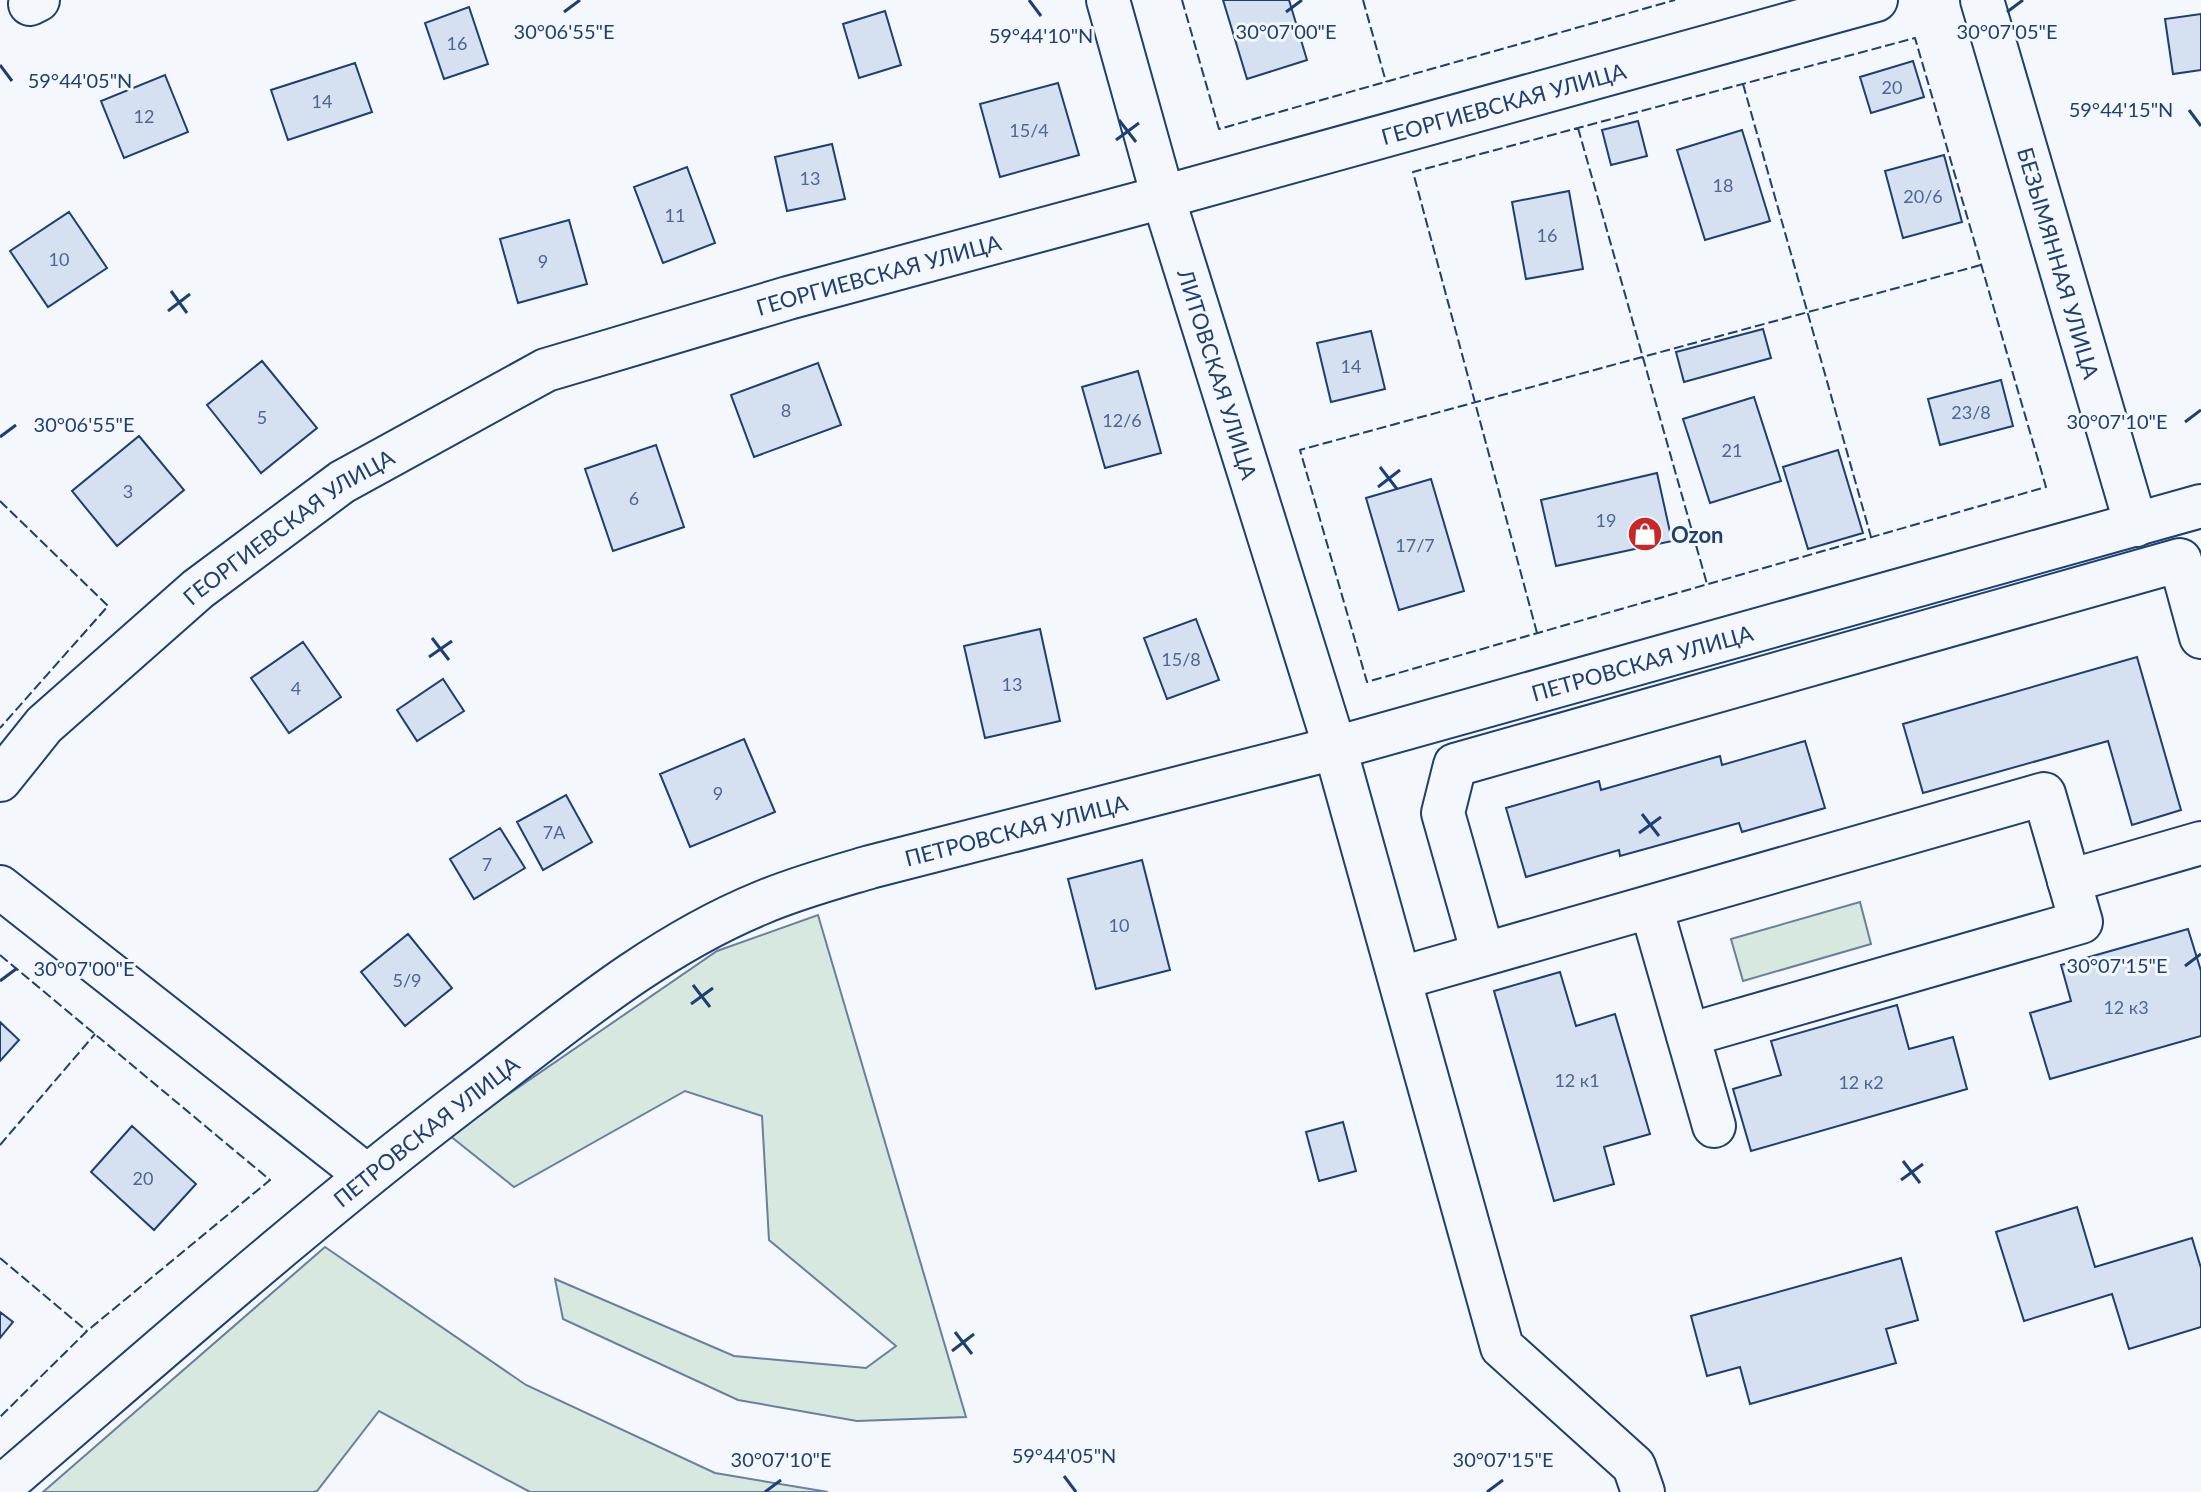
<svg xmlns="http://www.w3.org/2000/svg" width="2201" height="1492" font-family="Lato,sans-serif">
  <rect width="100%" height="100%" fill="#f4f7fb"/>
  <path fill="#d7e8df" stroke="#687fa3" stroke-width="2" d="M1860 902 1871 944 1743 981 1731 939Z
    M818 915 966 1417 857 1421 738 1400 563 1319 555 1279 734 1356 866 1368 896 1346 769 1240 762 1116 685 1091 514 1187 449 1135 717 951Z
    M325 1247 526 1385 715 1473 828 1492H530L379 1411 317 1491 313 1492H43Z"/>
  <path fill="#d5e0f0" stroke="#1d3f73" stroke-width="2" d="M1223 0H1289L1307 60 1247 79Z
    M469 7 488 64 444 79 425 23Z
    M885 11 901 65 859 78 843 24Z
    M2201 14V70L2173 74 2165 19Z
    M1913 61 1924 97 1871 113 1860 77Z
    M355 63 372 112 288 140 271 90Z
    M165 75 188 132 124 158 101 101Z
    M1058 83 1079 155 1000 177 980 104Z
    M1638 121 1647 156 1611 165 1602 130Z
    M1742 130 1770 221 1705 240 1677 150Z
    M832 144 845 199 787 211 775 157Z
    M1944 155 1962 222 1903 238 1885 171Z
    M687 167 715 243 663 263 634 187Z
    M1569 191 1583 269 1526 279 1512 202Z
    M69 212 107 268 48 307 10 251Z
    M569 220 587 284 518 303 500 239Z
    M1763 329 1771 358 1684 382 1676 352Z
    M1371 331 1385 389 1331 402 1317 343Z
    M262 361 317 428 261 473 207 405Z
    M818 363 841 425 754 457 731 395Z
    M1138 371 1161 453 1105 468 1082 387Z
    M2001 380 2013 426 1940 445 1928 399Z
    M1754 397 1781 481 1710 503 1683 419Z
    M139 436 184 490 117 546 72 491Z
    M656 445 684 527 613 551 585 469Z
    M1838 450 1863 533 1808 549 1783 467Z
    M1657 473 1672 541 1556 566 1541 500Z
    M1431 479 1464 591 1399 610 1366 498Z
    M1196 619 1219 680 1167 699 1144 638Z
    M1040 629 1060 721 985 738 964 646Z
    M303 642 341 697 289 733 251 678Z
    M2137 657 2181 810 2132 825 2108 741 1923 793 1903 724Z
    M443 679 464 711 417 741 397 710Z
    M744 739 775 812 690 847 660 774Z
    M1805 741 1825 808 1742 832 1739 823 1620 856 1619 850 1526 877 1506 808 1599 781 1601 790 1720 756 1722 765Z
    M566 795 592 842 543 870 517 822Z
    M500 828 525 868 474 899 450 859Z
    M1142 860 1170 970 1096 989 1068 879Z
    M2188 929 2201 971V1036L2050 1079 2030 1013 2071 1001 2061 965Z
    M408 934 452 988 405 1026 361 972Z
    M1560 972 1576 1026 1615 1014 1650 1134 1604 1147 1614 1184 1554 1201 1494 991Z
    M1897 1005 1909 1049 1953 1037 1967 1089 1751 1151 1733 1089 1781 1075 1771 1041Z
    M0 1022 19 1040 0 1061Z
    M1343 1122 1356 1171 1319 1181 1306 1132Z
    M132 1126 196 1184 154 1230 91 1172Z
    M2077 1207 2095 1267 2192 1238 2201 1268V1327L2129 1349 2112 1294 2024 1321 1996 1232Z
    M1901 1258 1918 1320 1886 1329 1896 1363 1750 1404 1740 1367 1707 1376 1691 1316Z
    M0 1312 13 1322 0 1338Z"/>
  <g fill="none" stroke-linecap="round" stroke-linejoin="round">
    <g stroke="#1d3f73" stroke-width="46">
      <g id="minor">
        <path id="s1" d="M1108 0 1163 197 1335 748 1502 1347 1634 1466 1643 1492"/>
        <path id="s2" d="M1982 0 2136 525"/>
        <path d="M30 4 38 0"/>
        <path id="s3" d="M0 780 44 725 198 589 342 482 546 370 788 298 1163 197 1876 0"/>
        <path d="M2069 881 2201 843"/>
        <path d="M0 887 366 1175"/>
        <path d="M1651 907 1714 1126"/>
        <path d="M1483 954 1443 813 1455 765 2180 560 2201 637"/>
        <path d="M1401 978 2044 794 2081 922 1688 1035"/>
        <path id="s4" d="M0 1488C153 1357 304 1222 464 1100 558 1029 651 948 761 903 796 888 833 878 870 867L1335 748 2201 506"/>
      </g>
    </g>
    <use href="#minor" stroke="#f4f7fb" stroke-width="42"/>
    <path stroke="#1d3f73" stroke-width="2" stroke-dasharray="10 4" stroke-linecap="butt" d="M1182 0 1219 129 1675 0
      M1363 0 1386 82
      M1743 84 1871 537
      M1578 128 1707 584
      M0 501 108 606 0 728
      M1537 633 1413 172 1915 38 2046 487 1367 682 1300 450C1527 388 1754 327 1981 265
      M0 955 270 1180 87 1331 0 1417
      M0 1145 95 1034
      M0 1258 87 1331"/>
  </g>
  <path fill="none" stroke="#1d3f73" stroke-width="3" d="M1029 0 1041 16M564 12 580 0M1286 12 1302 0M2007 12 2023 0M0 65 12 81M2189 110 2201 126M1119 120 1136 142M1116 140 1139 123M171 291 187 313M168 311 190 294M2185 422 2201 410M0 437 16 425M1380 467 1397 489M1378 487 1400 470M432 638 449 660M429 657 452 641M1642 814 1659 836M1639 833 1661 817M2185 966 2201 954M0 981 16 969M693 985 710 1007M691 1004 713 988M1903 1161 1920 1183M1901 1180 1923 1164M955 1332 972 1354M952 1351 974 1334M1064 1476 1076 1492M765 1492 781 1480M1487 1492 1503 1480"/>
  <defs>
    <g id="shop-disc" transform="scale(1.8)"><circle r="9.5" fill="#c62828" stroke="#f4f7fb"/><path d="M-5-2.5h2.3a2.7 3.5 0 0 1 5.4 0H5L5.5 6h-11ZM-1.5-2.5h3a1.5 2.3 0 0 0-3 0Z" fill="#fff"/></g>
  </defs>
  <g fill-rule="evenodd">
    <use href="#shop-disc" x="1645" y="534"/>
  </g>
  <g text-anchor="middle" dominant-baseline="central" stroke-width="6" stroke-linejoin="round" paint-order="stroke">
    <g font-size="18" fill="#4b6792">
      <text x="457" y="43">16</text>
      <text x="1892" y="87">20</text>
      <text x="322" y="101">14</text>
      <text x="144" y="116">12</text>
      <text x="1029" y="130">15/4</text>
      <text x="810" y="178">13</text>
      <text x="1723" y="185">18</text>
      <text x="1923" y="196">20/6</text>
      <text x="675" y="215">11</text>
      <text x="1547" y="235">16</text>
      <text x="59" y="259">10</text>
      <text x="543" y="261">9</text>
      <text x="1351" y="366">14</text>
      <text x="786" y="410">8</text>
      <text x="1971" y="412">23/8</text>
      <text x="262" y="417">5</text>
      <text x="1122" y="420">12/6</text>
      <text x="1732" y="450">21</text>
      <text x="128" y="491">3</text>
      <text x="634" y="498">6</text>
      <text x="1606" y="520">19</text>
      <text x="1415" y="545">17/7</text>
      <text x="1181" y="659">15/8</text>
      <text x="1012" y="684">13</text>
      <text x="296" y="688">4</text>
      <text x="718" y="793">9</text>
      <text x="554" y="832">7А</text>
      <text x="487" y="864">7</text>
      <text x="1119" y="925">10</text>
      <text x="407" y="980">5/9</text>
      <text x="2126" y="1007">12 к3</text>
      <text x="1577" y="1080">12 к1</text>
      <text x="1861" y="1082">12 к2</text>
      <text x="143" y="1178">20</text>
    </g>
    <g font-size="22" fill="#1d3f73" stroke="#f4f7fb">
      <text stroke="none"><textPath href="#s3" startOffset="1682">ГЕОРГИЕВСКАЯ УЛИЦА</textPath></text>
      <text stroke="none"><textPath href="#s2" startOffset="274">БЕЗЫМЯННАЯ УЛИЦА</textPath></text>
      <text stroke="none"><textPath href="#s3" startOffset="1034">ГЕОРГИЕВСКАЯ УЛИЦА</textPath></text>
      <text stroke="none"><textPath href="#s1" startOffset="390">ЛИТОВСКАЯ УЛИЦА</textPath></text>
      <text stroke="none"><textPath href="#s3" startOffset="386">ГЕОРГИЕВСКАЯ УЛИЦА</textPath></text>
      <text stroke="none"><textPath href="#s4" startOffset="1876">ПЕТРОВСКАЯ УЛИЦА</textPath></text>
      <text stroke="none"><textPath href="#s4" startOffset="1228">ПЕТРОВСКАЯ УЛИЦА</textPath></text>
      <text stroke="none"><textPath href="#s4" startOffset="556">ПЕТРОВСКАЯ УЛИЦА</textPath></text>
    </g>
    <g font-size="22" font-weight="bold" fill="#1d3f73" stroke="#f4f7fb" text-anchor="start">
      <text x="1671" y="534">Ozon</text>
    </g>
  </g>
  <g font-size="20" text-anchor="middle" fill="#1d3f73" stroke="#f4f7fb" stroke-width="6" stroke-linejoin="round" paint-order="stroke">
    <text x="564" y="39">30°06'55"E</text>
    <text x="1286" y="39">30°07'00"E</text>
    <text x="2007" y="39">30°07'05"E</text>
    <text x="1041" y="43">59°44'10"N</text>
    <text x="80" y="88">59°44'05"N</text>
    <text x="2121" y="117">59°44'15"N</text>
    <text x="2117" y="429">30°07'10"E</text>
    <text x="84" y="432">30°06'55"E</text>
    <text x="2117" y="973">30°07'15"E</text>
    <text x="84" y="976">30°07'00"E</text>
    <text x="1064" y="1463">59°44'05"N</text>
    <text x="781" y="1467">30°07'10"E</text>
    <text x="1503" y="1467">30°07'15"E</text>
  </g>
</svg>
